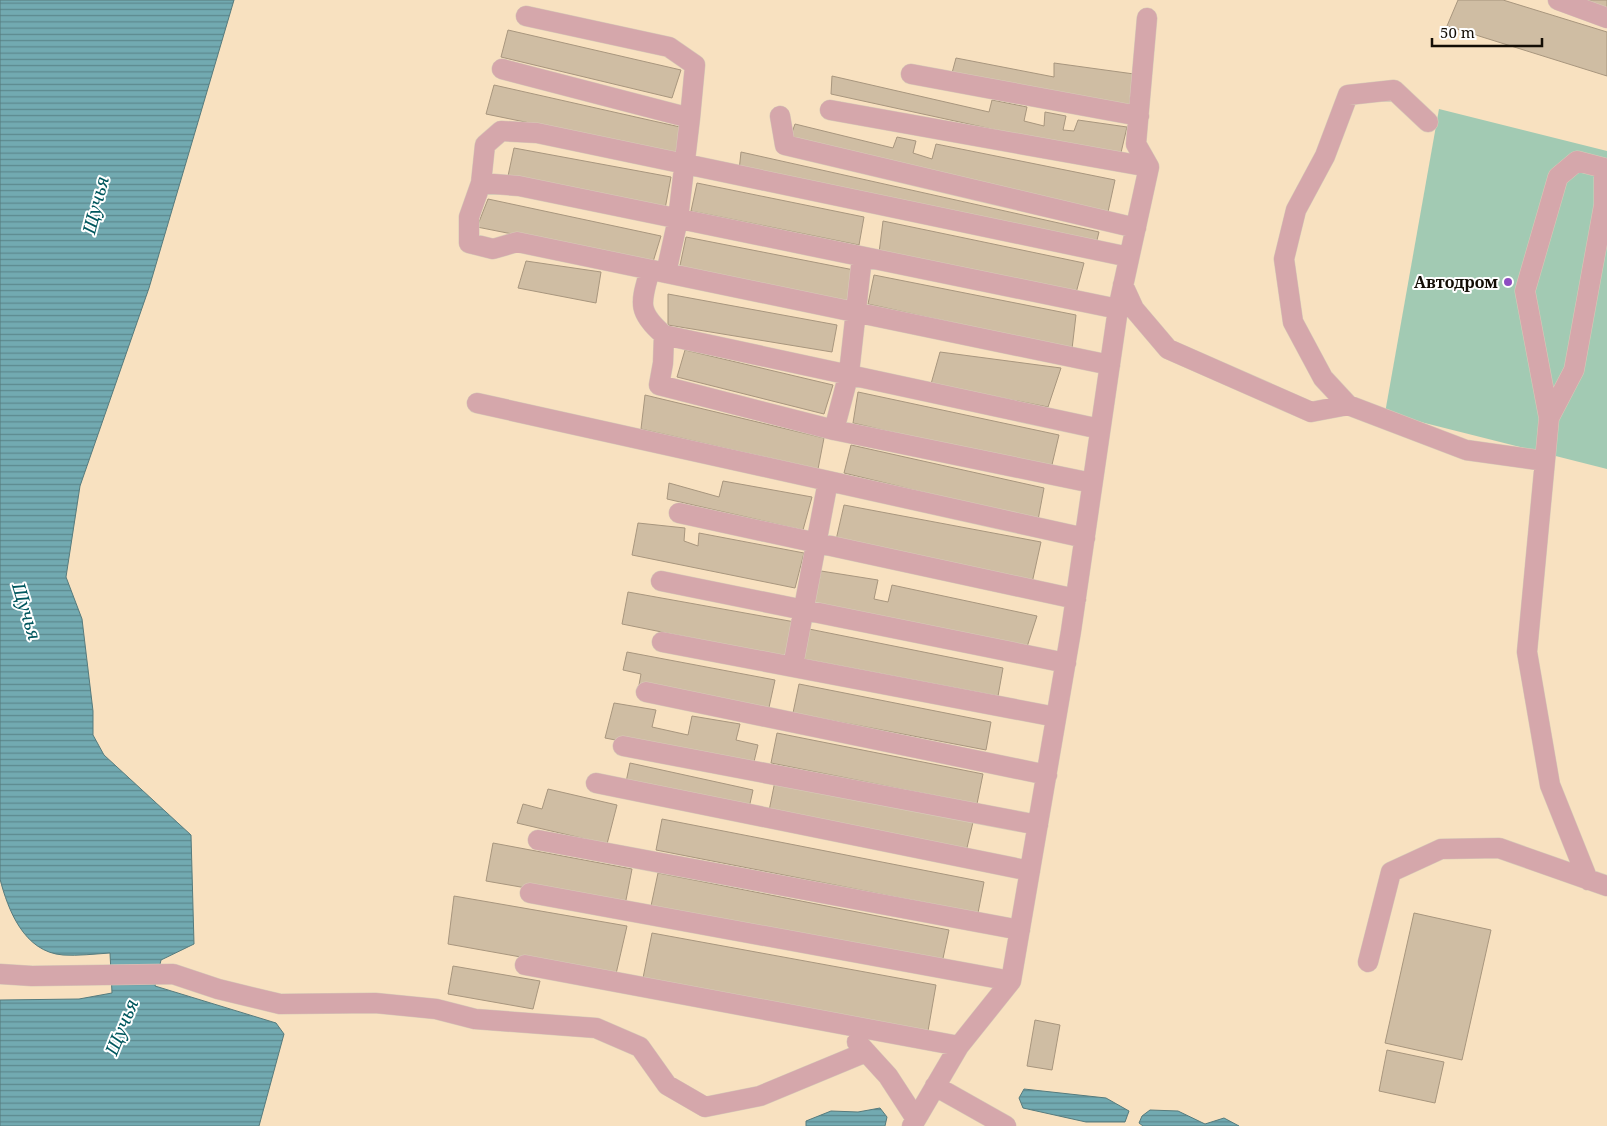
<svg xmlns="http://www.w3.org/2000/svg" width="1607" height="1126" font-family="'Noto Serif',serif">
  <defs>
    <pattern id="water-rules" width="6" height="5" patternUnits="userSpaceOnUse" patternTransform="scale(1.25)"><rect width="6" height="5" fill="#72aab1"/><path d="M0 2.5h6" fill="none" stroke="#5c898e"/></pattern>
  </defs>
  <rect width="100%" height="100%" fill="#feefda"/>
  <path fill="#f8e1c0" d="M0 0H1607V1126H0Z"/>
  <path fill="#a2cab3" d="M1439 109 1607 151V469L1385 413Z"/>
  <path fill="url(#water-rules)" stroke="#567b7d" d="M0 0H234L149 288 80 486 66 577 82 619 93 711V735L104 755 191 835 194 944 161 960 155 986 276 1023 284 1034 259 1126H0V1000L79 999 112 993 110 953C94 954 78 956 63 955 24 952 8 910 0 879Z
    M1024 1089 1106 1098 1129 1111 1125 1122H1086L1023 1108 1019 1098Z
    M880 1108 887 1117 885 1126H806V1121L831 1111 858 1112Z
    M1150 1110 1178 1111 1205 1124 1224 1118 1239 1126H1143L1139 1123 1142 1116Z"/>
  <path fill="#cfbda3" stroke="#a8967e" d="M1458 0H1503L1607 32V76L1447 26Z
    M1581 0H1607V9Z
    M508 30 681 70 672 98 501 57Z
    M956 58 1054 77V63L1134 74 1129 106 952 73Z
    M832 76 989 112 992 100 1027 107 1024 121 1044 126 1045 112 1066 116 1063 130 1074 131 1078 120 1127 127 1120 157 831 94Z
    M494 85 680 127 676 153 486 114Z
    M795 124 893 148 897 137 916 141 913 153 932 159 936 144 1115 180 1108 212 790 138Z
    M514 148 671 177 665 209 508 176Z
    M741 152 1099 232 1096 244 739 171Z
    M697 183 864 217 859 245 691 211Z
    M488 199 661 236 653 262 477 227Z
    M883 221 1084 263 1076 293 879 253Z
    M686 237 854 270 848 305 679 270Z
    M526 261 601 272 596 303 518 288Z
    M874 275 1076 315 1072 349 868 304Z
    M668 294 837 325 832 352 668 325Z
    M685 350 833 385 824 414 677 377Z
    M940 352 1061 368 1048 407 931 384Z
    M858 392 1059 435 1051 469 853 423Z
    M645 395 824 438 818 469 641 429Z
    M851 445 1044 488 1038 520 844 473Z
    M723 481 812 497 803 530 667 499 669 483 719 497Z
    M844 505 1041 542 1032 583 836 540Z
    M638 523 685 528 684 541 698 546 699 533 804 553 795 588 632 555Z
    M821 571 878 580 874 599 888 602 892 585 1037 616 1026 650 813 606Z
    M628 592 795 622 786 657 622 624Z
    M809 629 1003 668 998 696 803 659Z
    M627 652 775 680 768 712 639 685 641 674 623 670Z
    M799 684 991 722 986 750 793 713Z
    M614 703 656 710 652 727 688 735 692 716 740 724 736 740 758 745 753 766 605 738Z
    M777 733 983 774 977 804 771 763Z
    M630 763 753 790 749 808 626 782Z
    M775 781 973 822 966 852 769 811Z
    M548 789 617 805 607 844 517 823 523 804 542 809Z
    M662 819 984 882 978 913 656 850Z
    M493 843 632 869 625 905 486 881Z
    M658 873 949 930 942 963 651 906Z
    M454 896 627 926 616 974 448 944Z
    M1414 913 1491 930 1462 1060 1385 1043Z
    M652 933 936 985 928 1031 643 978Z
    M453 966 540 981 533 1009 448 994Z
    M1035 1020 1060 1025 1052 1070 1027 1066Z
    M1387 1050 1444 1062 1435 1103 1379 1091Z"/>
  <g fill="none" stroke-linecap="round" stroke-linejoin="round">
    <g stroke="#d8cbb8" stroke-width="21">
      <path id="minor" d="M1558 0 1607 18
        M526 16 669 47 695 65 690 118
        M502 69 690 118 678 219 666 273
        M911 74 1139 116
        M830 110 1149 167
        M780 116 785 145 1136 228
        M481 183 469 217V243L493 249 517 242 1110 365
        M650 270C641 302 636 311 664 335L663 363 659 385 834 430 1092 483
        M1123 285 1134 309 1168 349 1311 412 1348 405 1466 450 1545 461
        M1118 309 519 186 481 183 485 145 501 131 537 133 1129 257
        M664 335 1100 429
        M477 403 1085 538
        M1348 405 1323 378 1293 322 1284 259 1296 210 1325 156 1348 95 1394 90 1428 122
        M1549 418 1525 291 1558 177 1577 161 1604 168V205L1574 370 1549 418 1527 652 1550 785 1588 880
        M834 430 849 373 862 257
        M679 513 1076 599
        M661 581 1066 663
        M662 642 1056 717
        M793 666 828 481
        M646 692 1047 775
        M623 746 1038 825
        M596 783 1030 871
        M538 840 1020 930
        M530 893 1011 981
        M1368 962 1391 872 1441 849 1499 848 1607 886
        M525 965 959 1046
        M0 974 32 976 173 974 218 989 280 1004 375 1003 436 1009 475 1019 596 1028 640 1047 667 1085 705 1107 760 1096 866 1052
        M857 1042 888 1076 916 1119
        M935 1086 1006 1126
        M912 1126 959 1046 1011 981 1071 631 1118 309 1149 167 1136 144 1147 18"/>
    </g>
    <use href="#minor" stroke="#d5a7ab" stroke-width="20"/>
  </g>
  <circle fill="#8e4dc2" stroke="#fff" stroke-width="2" cx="1508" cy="282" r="5"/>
  <g text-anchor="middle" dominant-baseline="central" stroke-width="4" stroke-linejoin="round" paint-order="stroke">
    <g font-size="16" font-weight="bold" fill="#130d05" stroke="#fff" text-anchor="end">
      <text x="1498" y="282">Автодром</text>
    </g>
    <g font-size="18" font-style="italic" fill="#00575e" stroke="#fff">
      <text transform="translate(95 205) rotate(-76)">Щучья</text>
      <text transform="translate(27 611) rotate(73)">Щучья</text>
      <text transform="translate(121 1027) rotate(-68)">Щучья</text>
    </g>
  </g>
  <path d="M1432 38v8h110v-8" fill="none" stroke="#130d05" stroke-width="2.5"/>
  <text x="1440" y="38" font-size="15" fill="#130d05" stroke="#ffffff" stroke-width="4" paint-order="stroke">50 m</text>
</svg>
